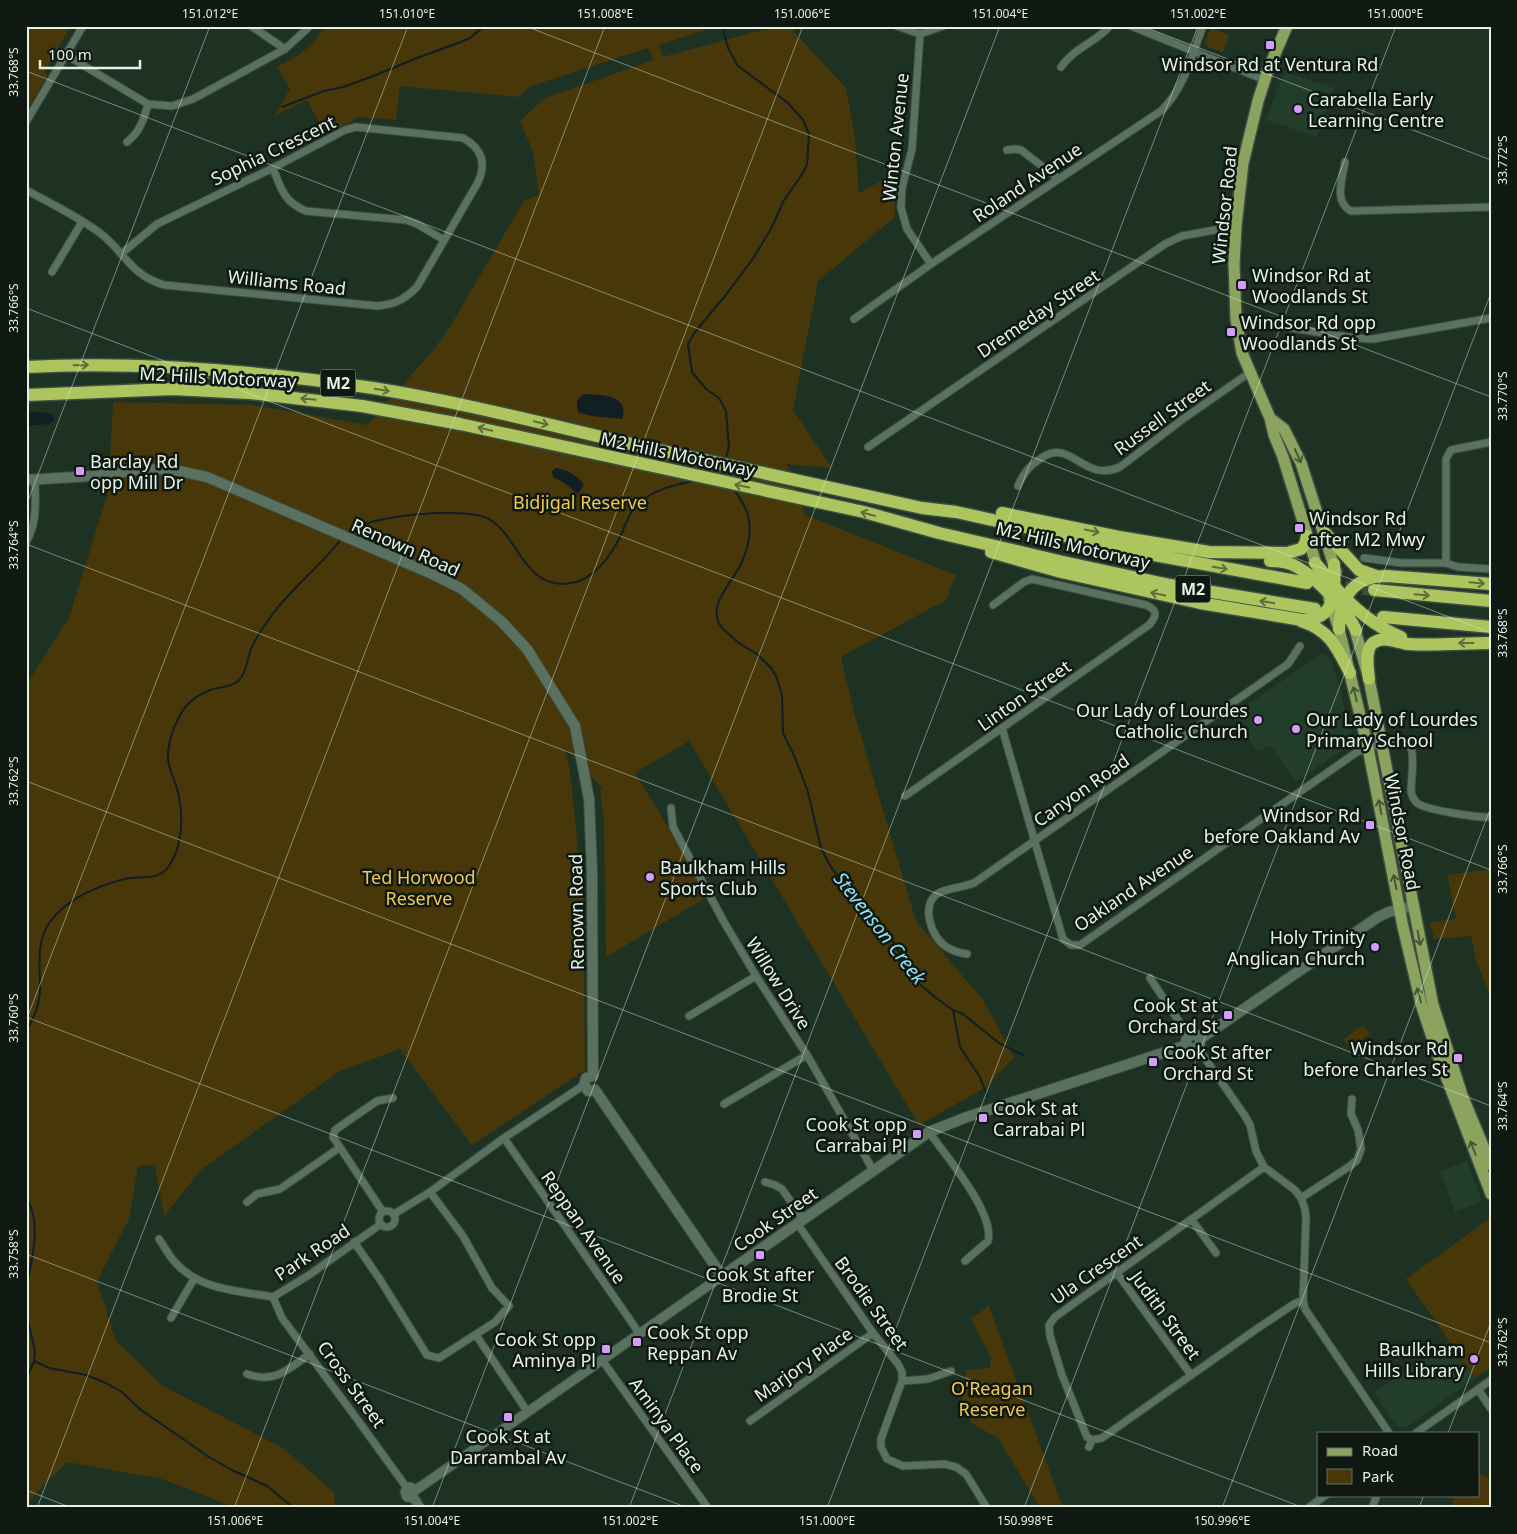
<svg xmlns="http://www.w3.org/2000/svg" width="1517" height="1534" font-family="'Noto Sans',sans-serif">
  <rect width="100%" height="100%" fill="#1e3224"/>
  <path fill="#223d2a" d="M1284 72 1334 88 1317 137 1266 120Z
    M1321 654 1331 658 1354 742 1296 782 1270 745 1258 752 1233 715Z
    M1467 1161 1482 1202 1455 1212 1440 1171Z
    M1449 1341 1475 1378 1405 1428 1397 1427 1374 1393Z"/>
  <path fill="#473709" d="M26 26H71L44 73 48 75 26 112Z
    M326 26H718L659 45 663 57 777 26H792L794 32 846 88 855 138 859 193 899 171 894 192 895 217 818 281 793 410 832 468 787 464 805 515 956 575 946 600 841 657 855 716 916 921 983 1000 1014 1057 986 1087 919 1125 689 741 635 773 658 810 707 897 606 957 604 823 600 791 602 788 564 747 570 771 579 860 583 881 585 1070 472 1145 400 1049 340 1071 202 1169 164 1216 155 1165 138 1166 129 1219 97 1281 116 1341 163 1386 283 1448 335 1493 334 1508H236L162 1479 67 1462 26 1504V685L69 618 108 492 113 402 253 405 367 425 431 353 448 330 524 201 539 194 533 152 520 121 545 98 654 60 648 48 531 86 517 97 400 86 396 120 357 117 350 123 325 134 307 100 274 116 290 89 277 67C298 57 313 46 326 26Z
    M1211 28 1229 35 1223 52 1208 47 1205 41Z
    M1491 869V999L1477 963 1471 936 1434 939 1430 923 1456 918 1447 875Z
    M1363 1025 1370 1034 1350 1048 1344 1039Z
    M1489 1219 1491 1223V1367L1475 1378 1406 1279Z
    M989 1306 1063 1508H1040L998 1438 971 1423 958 1388 965 1380 966 1370 990 1368 991 1357 971 1319Z
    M1478 1473 1491 1479V1508H1451L1455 1495H1478Z"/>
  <path fill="#0f1f23" d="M584 394C599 395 631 394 622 419L591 416 578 412 577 400Z
    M26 412 50 413 54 417V420L49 424 26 426Z
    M556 468C567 470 578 475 584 485L578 494 566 484 553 477 552 471Z"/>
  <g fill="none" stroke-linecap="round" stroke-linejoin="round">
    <path stroke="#0f1f23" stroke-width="2" d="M722 26 728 48 738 66 788 103 803 120 809 134 807 164 803 173 784 200 771 229 752 260 725 296 695 332 688 344 692 372 706 389 719 398 726 411 729 447 725 460
      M282 107 324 91 343 87 376 75 417 58 458 43 470 38 484 26
      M733 488C739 497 745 505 748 515 752 531 748 549 741 564 732 583 704 608 723 629L740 644 757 654 771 668 776 676 782 695 783 733 796 760 808 792 821 848 832 869 887 931 915 980 936 998 953 1010 963 1014 999 1043 1023 1055
      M346 534C363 515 468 506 489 519 519 537 522 583 563 584 590 584 608 560 619 539 626 526 628 512 640 502 655 489 676 484 696 481
      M953 1010 960 1047 980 1077 987 1096
      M26 1030C35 1018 40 1002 40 988 40 965 36 941 50 922 67 898 98 886 124 879 140 875 158 882 169 866 183 845 184 813 177 789 174 778 168 768 168 757 168 744 173 728 179 717 186 702 201 692 217 688 223 687 233 686 238 681 247 673 247 657 252 647 257 635 265 625 272 615 292 587 321 566 341 539
      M26 1197C43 1224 31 1261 26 1290
      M26 1312 35 1351 34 1361 26 1380
      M34 1361 49 1368 86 1375 106 1383 122 1392 141 1410 209 1457 232 1470 267 1486 294 1508"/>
    <path stroke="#3c4f41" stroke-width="12" stroke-dasharray="12 6" stroke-linecap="butt" d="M1327 585 1374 590"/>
    <g stroke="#3c4e42" stroke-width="9">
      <path id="minor" d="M251 26 285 49
        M897 26 920 34 943 26
        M1131 26 1265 80
        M920 34 912 149 902 188 901 208 907 229 931 264
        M66 55 148 104 172 106 193 99 285 49 310 26
        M1061 67C1074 48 1096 42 1110 26
        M26 122 83 26
        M127 142C140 132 144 119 148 104
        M1007 150 1015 149 1021 150 1059 179
        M1345 162C1343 177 1333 202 1351 211L1491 207
        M273 168C281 189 284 202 306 211L406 220 417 224 444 240
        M26 190C50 203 77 216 100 233 126 253 129 274 164 285L378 306C395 304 404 300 417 287L477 184C487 165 483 149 463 138L356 127 345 130 273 168 157 224 121 254
        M52 272 82 222
        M854 319 931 264 1161 111C1184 89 1192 55 1203 26
        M1236 319 1354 338 1373 339 1491 318
        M1491 442 1451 450 1446 459V563L1458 567 1491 569
        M868 447 1165 244 1182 236 1236 226
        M1018 486C1024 472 1030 465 1043 457 1072 439 1083 483 1120 467L1183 419 1249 373
        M26 542C38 522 35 501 35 480
        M1364 558 1402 563H1446
        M1002 728 1063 939 1071 945H1080L1357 752C1370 748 1409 729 1412 752 1414 765 1411 779 1411 792 1412 796 1414 800 1417 803 1426 810 1478 818 1491 817
        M905 796 1149 625C1157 616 1158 610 1146 605L1032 579 1024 582 993 605
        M671 808 673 827 724 922 756 976 807 1055 873 1170
        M967 954C959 953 951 950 945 946 931 936 921 906 937 894 943 889 964 887 974 883L1288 664 1300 646
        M1150 978 1186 1032 1187 1037
        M689 1016 756 976
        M1199 1047 1200 1051 1245 1116 1250 1125 1256 1151 1264 1167 1295 1190 1301 1198 1305 1209 1306 1219 1303 1300 1305 1309 1389 1433
        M724 1104 807 1055
        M929 1132C946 1156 995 1213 988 1241L965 1261
        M504 1138 639 1333
        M1264 1167 1055 1317 1049 1325 1050 1336 1062 1375 1087 1437 1092 1440 1102 1438 1258 1328 1294 1304 1303 1300
        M765 1182 775 1185 782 1189 803 1219
        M1301 1198 1350 1166 1357 1160 1361 1149 1358 1130 1351 1114 1352 1099
        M247 1202 257 1194 280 1189 339 1148
        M379 1219a8 8 0 1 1 16 0a8 8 0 1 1-16 0Z
        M383 1212 333 1137 335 1130 377 1101 393 1098
        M394 1214 430 1192 504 1138 584 1085
        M1192 1220 1216 1253
        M797 1223 873 1333 898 1364 902 1372V1381L881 1439V1447L887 1459 903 1466 944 1464 956 1467 966 1474 987 1508
        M159 1239C164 1246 168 1254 174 1261 198 1290 239 1291 273 1297L309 1275 381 1224
        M354 1242 379 1278 427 1355 439 1358 495 1322 509 1306 492 1288 463 1236 430 1192
        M1117 1273 1191 1375
        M273 1297 282 1318 357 1419 407 1488
        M171 1318 194 1279
        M476 1335 527 1411
        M602 1360 708 1508
        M247 1374C275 1384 288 1369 310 1354
        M902 1381 928 1379 951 1371
        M1478 1389 1491 1409
        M750 1421 873 1333
        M1416 1433 1491 1380
        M1089 1447 1092 1440
        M1308 1508 1326 1495
        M1372 1508 1377 1495"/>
    </g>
    <g stroke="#3c4e42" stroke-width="11">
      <path id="tertiary" d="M416 1490 722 1276
        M414 1498 407 1497 405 1492 410 1487 416 1490
        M414 1498 420 1508"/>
    </g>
    <g stroke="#3c4e42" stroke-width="12">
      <path id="secondary" d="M26 480 91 476 144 469 174 470 207 477 432 574 462 589 501 621 527 649 575 726 589 799 592 871 593 1076
        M1200 1039 1378 917 1389 912 1413 906
        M1187 1045 1186 1040 1191 1034 1197 1035 1200 1039
        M1187 1045 1191 1049 1196 1048 1200 1044V1039
        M593 1076 586 1078 584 1085 588 1091 595 1090
        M595 1090 722 1276 929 1132 967 1117 1187 1045"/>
    </g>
    <g stroke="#3c4e42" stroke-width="14">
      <path id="primary" d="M1287 26 1268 70 1258 101 1243 163 1236 226 1234 264 1236 319 1242 353 1270 418 1274 435 1283 457 1318 570
        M1270 418 1284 429 1301 463 1336 572
        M1329 599 1339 629 1368 748 1403 927 1422 1007 1439 1058 1491 1194
        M1353 623 1369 679 1433 1005 1462 1095 1491 1165"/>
    </g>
    <g stroke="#3c4e42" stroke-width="15">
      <path id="motorway" d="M26 367C142 361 258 371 373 388 461 402 549 425 636 445 732 467 827 487 922 508L956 512 1138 552 1307 583
        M26 395 173 389 249 393 362 406 460 424 864 512 939 533 1063 562 1170 585 1315 609
        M1002 513 1119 537 1209 552 1287 553 1301 549 1305 544 1307 536
        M1325 533 1359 570 1376 576
        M991 552 1061 572 1200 603 1302 620C1337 620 1335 590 1334 564
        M1270 561C1280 561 1289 562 1297 567 1317 578 1346 609 1356 630
        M1315 563C1322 570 1327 578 1333 585 1352 607 1373 626 1401 637
        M1374 590 1491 601
        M1383 617 1491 627
        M1301 621C1330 630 1337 648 1350 673
        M1339 629C1341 598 1351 577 1386 576L1491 584
        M1369 679C1368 669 1365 653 1371 645 1381 634 1397 643 1408 644 1435 646 1464 643 1491 643"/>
    </g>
    <use href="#minor" stroke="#5b7160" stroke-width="7"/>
    <use href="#tertiary" stroke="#5b7160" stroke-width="9"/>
    <use href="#secondary" stroke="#5b7160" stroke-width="10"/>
    <use href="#primary" stroke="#8ca35f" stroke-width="11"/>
    <use href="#motorway" stroke="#adc55f" stroke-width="12"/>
  </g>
  <defs><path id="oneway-shaft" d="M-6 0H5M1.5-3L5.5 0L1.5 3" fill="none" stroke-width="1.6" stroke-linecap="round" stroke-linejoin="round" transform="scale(1.25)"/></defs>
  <g stroke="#5e6e38">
    <use href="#oneway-shaft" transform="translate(81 365) rotate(-1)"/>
    <use href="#oneway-shaft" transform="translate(382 390) rotate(10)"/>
    <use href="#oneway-shaft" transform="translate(308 399) rotate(-174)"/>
    <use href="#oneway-shaft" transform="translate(541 423) rotate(13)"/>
    <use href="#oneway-shaft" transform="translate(485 429) rotate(-167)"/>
    <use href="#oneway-shaft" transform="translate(742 486) rotate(-168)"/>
    <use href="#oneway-shaft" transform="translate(868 514) rotate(-165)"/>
    <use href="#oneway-shaft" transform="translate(1092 531) rotate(12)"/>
    <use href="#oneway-shaft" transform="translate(1220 568) rotate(10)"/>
    <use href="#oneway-shaft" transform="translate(1477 583) rotate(5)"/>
    <use href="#oneway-shaft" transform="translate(1158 594) rotate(-168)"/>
    <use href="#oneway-shaft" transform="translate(1422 595) rotate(5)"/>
    <use href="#oneway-shaft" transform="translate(1267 602) rotate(-171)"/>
    <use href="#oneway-shaft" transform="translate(1466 643) rotate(-180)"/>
  </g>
  <g stroke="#475734">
    <use href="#oneway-shaft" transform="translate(1298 456) rotate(66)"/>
    <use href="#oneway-shaft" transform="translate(1355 694) rotate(-104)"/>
    <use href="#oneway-shaft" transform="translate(1380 807) rotate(-101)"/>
    <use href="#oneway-shaft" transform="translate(1395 882) rotate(-101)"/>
    <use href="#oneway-shaft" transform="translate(1419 938) rotate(79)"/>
    <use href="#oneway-shaft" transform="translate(1419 995) rotate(-105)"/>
    <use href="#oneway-shaft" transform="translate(1473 1148) rotate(-111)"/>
  </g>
  <path fill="none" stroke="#e5f2e8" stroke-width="1" stroke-opacity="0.45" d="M525 26 1491 397M1142 26 1491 160M26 71 1491 633M26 308 1491 870M26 506 210 26M26 544 1491 1106M26 781 1491 1343M26 1017 1304 1508M26 1021 408 26M26 1254 688 1508M1448 1433 1491 1322M26 1490 72 1508M37 1508 605 26M234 1508 803 26M432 1508 1000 26M629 1508 1198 26M827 1508 1396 26M1024 1508 1491 293M1222 1508 1491 807M1419 1508 1424 1495"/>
  <g fill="#d59cfb" stroke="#0f1811" stroke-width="2">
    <rect x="1265" y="40" width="10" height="10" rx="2.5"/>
    <circle cx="1298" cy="109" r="5"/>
    <rect x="1237" y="280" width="10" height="10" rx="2.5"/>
    <rect x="1226" y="327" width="10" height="10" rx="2.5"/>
    <rect x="75" y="466" width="10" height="10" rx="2.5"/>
    <rect x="1294" y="523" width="10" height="10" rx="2.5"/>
    <circle cx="1258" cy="720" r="5"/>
    <circle cx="1296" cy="729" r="5"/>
    <rect x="1365" y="820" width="10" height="10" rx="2.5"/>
    <circle cx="650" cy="877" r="5"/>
    <circle cx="1375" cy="947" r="5"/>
    <rect x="1223" y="1010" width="10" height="10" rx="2.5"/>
    <rect x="1453" y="1053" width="10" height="10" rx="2.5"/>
    <rect x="1148" y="1057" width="10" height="10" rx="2.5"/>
    <rect x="978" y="1113" width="10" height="10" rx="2.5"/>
    <rect x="912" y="1129" width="10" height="10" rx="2.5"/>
    <rect x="755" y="1250" width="10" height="10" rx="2.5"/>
    <rect x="632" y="1337" width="10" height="10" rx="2.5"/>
    <rect x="601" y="1344" width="10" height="10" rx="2.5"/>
    <circle cx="1474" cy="1359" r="5"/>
    <rect x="503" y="1412" width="10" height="10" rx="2.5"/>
  </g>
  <g text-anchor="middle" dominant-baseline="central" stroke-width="5" stroke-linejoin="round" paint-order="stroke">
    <g fill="#0f1811" stroke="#a5b1a8" stroke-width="1">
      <rect x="320.5" y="369.5" width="35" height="27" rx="4"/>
      <rect x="1175.5" y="575.5" width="35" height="27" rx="4"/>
    </g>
    <g font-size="16" font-weight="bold" fill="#e5f2e8">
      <text x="338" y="383">M2</text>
      <text x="1193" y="589">M2</text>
    </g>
    <g font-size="18" fill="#e5f2e8" stroke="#0f1811" text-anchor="start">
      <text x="1270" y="64" text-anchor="middle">Windsor Rd at Ventura Rd</text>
      <text x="1308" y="99">Carabella Early<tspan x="1308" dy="21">Learning Centre</tspan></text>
      <text x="1252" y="275">Windsor Rd at<tspan x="1252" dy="21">Woodlands St</tspan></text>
      <text x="1241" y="322">Windsor Rd opp<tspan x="1241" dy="21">Woodlands St</tspan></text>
      <text x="90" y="461">Barclay Rd<tspan x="90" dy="21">opp Mill Dr</tspan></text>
      <text x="1309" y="518">Windsor Rd<tspan x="1309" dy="21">after M2 Mwy</tspan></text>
      <text x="1248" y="710" text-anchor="end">Our Lady of Lourdes<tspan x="1248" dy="21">Catholic Church</tspan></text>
      <text x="1306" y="719">Our Lady of Lourdes<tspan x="1306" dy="21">Primary School</tspan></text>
      <text x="1360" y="815" text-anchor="end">Windsor Rd<tspan x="1360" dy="21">before Oakland Av</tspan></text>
      <text x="660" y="867">Baulkham Hills<tspan x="660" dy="21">Sports Club</tspan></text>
      <text x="1365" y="937" text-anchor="end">Holy Trinity<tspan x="1365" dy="21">Anglican Church</tspan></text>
      <text x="1218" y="1005" text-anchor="end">Cook St at<tspan x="1218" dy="21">Orchard St</tspan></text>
      <text x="1448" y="1048" text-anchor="end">Windsor Rd<tspan x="1448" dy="21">before Charles St</tspan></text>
      <text x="1163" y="1052">Cook St after<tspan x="1163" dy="21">Orchard St</tspan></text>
      <text x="993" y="1108">Cook St at<tspan x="993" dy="21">Carrabai Pl</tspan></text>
      <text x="907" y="1124" text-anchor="end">Cook St opp<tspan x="907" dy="21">Carrabai Pl</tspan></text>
      <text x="760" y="1274" text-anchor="middle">Cook St after<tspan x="760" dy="21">Brodie St</tspan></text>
      <text x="647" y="1332">Cook St opp<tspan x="647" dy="21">Reppan Av</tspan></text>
      <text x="596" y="1339" text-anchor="end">Cook St opp<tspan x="596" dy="21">Aminya Pl</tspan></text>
      <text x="1464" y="1349" text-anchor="end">Baulkham<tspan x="1464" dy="21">Hills Library</tspan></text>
      <text x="508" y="1436" text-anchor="middle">Cook St at<tspan x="508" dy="21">Darrambal Av</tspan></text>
    </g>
    <g font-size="18" fill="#e5f2e8" stroke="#0f1811">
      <text transform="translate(895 137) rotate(-84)">Winton Avenue</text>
      <text transform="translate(273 150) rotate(-26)">Sophia Crescent</text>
      <text transform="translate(1027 182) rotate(-34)">Roland Avenue</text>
      <text transform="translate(1224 205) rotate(-84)">Windsor Road</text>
      <text transform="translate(287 282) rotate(6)">Williams Road</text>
      <text transform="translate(1038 313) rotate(-34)">Dremeday Street</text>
      <text transform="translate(218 377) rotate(3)">M2 Hills Motorway</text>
      <text transform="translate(1162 417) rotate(-36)">Russell Street</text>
      <text transform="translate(678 454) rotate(12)">M2 Hills Motorway</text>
      <text transform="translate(1073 545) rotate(13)">M2 Hills Motorway</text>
      <text transform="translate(406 547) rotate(24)">Renown Road</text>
      <text transform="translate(1024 695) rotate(-35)">Linton Street</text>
      <text transform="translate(1081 790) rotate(-35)">Canyon Road</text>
      <text transform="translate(1403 832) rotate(79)">Windsor Road</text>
      <text transform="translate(1133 888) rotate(-34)">Oakland Avenue</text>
      <text transform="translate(576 912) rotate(-91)">Renown Road</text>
      <text transform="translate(779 983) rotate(58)">Willow Drive</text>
      <text transform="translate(775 1219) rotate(-35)">Cook Street</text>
      <text transform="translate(584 1227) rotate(55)">Reppan Avenue</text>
      <text transform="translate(312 1252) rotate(-34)">Park Road</text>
      <text transform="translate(1096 1269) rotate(-35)">Ula Crescent</text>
      <text transform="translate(872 1303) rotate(54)">Brodie Street</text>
      <text transform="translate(1166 1315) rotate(54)">Judith Street</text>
      <text transform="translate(803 1364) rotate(-35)">Marjory Place</text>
      <text transform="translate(352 1384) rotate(54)">Cross Street</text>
      <text transform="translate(667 1425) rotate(54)">Aminya Place</text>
    </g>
    <g font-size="18" fill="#f4c94f" stroke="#0f1811">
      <text x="580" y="502">Bidjigal Reserve</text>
      <text x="419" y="877">Ted Horwood<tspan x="419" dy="21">Reserve</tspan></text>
      <text x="992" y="1388">O'Reagan<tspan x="992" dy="21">Reserve</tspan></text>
    </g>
    <g font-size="19" font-style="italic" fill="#8ee2f7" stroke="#0f1811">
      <text transform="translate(880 928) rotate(52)">Stevenson Creek</text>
    </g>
  </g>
  <rect width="1517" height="1534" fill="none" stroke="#0f1811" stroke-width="55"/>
  <rect x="1317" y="1432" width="162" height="65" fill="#0f1811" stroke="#656f67"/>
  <rect x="1327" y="1448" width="25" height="8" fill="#8ca35f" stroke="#656f67"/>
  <text x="1362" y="1456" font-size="15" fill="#e5f2e8">Road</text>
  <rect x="1327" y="1469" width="25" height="15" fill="#473709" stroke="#656f67"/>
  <text x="1362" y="1482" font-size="15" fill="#e5f2e8">Park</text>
  <path d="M40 60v8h100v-8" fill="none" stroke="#e5f2e8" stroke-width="2.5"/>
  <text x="48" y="60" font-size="15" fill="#e5f2e8" stroke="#0f1811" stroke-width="4" paint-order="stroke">100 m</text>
  <rect x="28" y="28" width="1462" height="1478" fill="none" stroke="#e5f2e8" stroke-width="2"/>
  <g font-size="12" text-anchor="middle" fill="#e5f2e8">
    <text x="210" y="18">151.012°E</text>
    <text x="407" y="18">151.010°E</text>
    <text x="605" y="18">151.008°E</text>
    <text x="802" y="18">151.006°E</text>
    <text x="1000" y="18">151.004°E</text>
    <text x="1198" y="18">151.002°E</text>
    <text x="1395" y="18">151.000°E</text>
    <text transform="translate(14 72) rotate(-90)" y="4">33.768°S</text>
    <text transform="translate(1503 160) rotate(-90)" y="4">33.772°S</text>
    <text transform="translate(14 308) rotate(-90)" y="4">33.766°S</text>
    <text transform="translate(1503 396) rotate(-90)" y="4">33.770°S</text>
    <text transform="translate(14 545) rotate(-90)" y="4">33.764°S</text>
    <text transform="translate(1503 633) rotate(-90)" y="4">33.768°S</text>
    <text transform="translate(14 781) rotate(-90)" y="4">33.762°S</text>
    <text transform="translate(1503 869) rotate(-90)" y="4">33.766°S</text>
    <text transform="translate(14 1018) rotate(-90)" y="4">33.760°S</text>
    <text transform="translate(1503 1106) rotate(-90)" y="4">33.764°S</text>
    <text transform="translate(14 1254) rotate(-90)" y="4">33.758°S</text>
    <text transform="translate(1503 1342) rotate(-90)" y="4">33.762°S</text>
    <text x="235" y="1525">151.006°E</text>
    <text x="432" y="1525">151.004°E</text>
    <text x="630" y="1525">151.002°E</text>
    <text x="827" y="1525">151.000°E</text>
    <text x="1025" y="1525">150.998°E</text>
    <text x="1222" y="1525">150.996°E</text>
  </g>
</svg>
